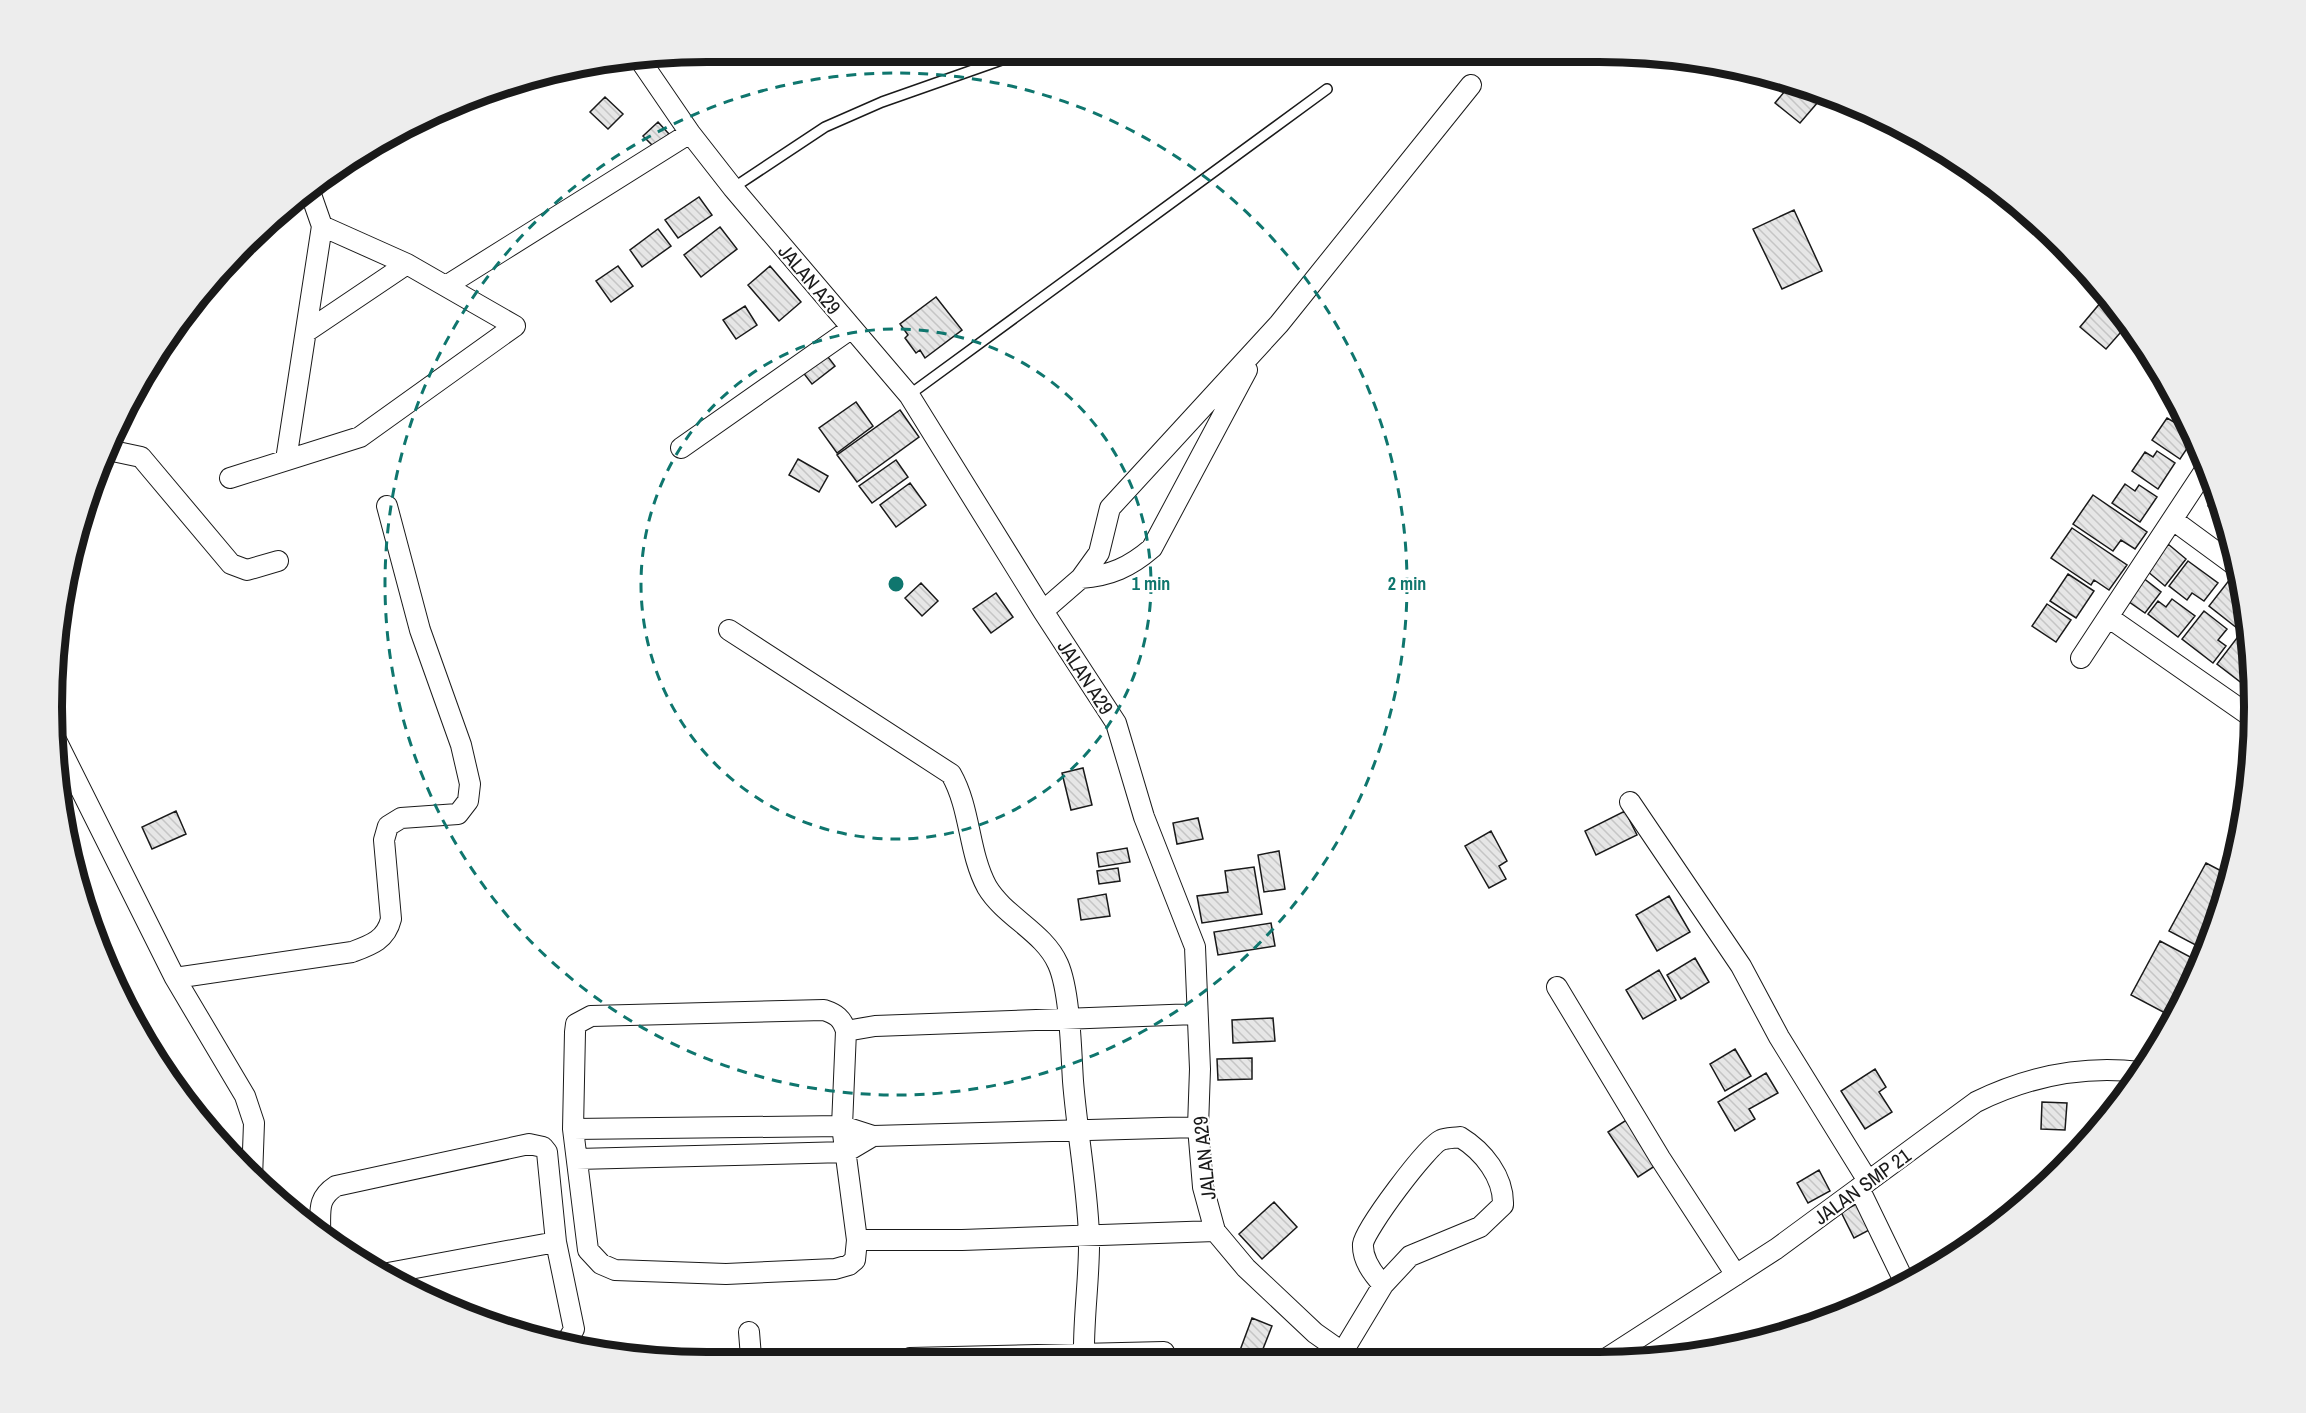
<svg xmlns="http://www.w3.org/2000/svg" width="2306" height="1413" font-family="'Archivo Narrow',sans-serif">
  <defs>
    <pattern id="building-back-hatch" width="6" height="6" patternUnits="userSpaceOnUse" patternTransform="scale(1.5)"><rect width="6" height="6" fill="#e6e6e6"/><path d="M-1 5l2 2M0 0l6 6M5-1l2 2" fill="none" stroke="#c5c5c5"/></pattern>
  </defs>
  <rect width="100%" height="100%" fill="#fff"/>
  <path fill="url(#building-back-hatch)" stroke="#1a1a1a" stroke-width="1.5" d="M1672 57H1685L1696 60 1689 69Z
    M1790 85 1801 88 1818 102 1800 123 1775 103Z
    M605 97 623 114 608 129 590 112Z
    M658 122 669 134 655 148 643 136Z
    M699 197 712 215 678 238 665 220Z
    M1794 210 1822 271 1782 289 1753 229Z
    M720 227 737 249 701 277 684 255Z
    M658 229 671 246 642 267 630 250Z
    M618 266 633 286 611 302 596 281Z
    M770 266 801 302 779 321 748 285Z
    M2107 295 2128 324 2106 349 2080 327Z
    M936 297 962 330 925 358 920 350 916 353 905 338 908 335 900 324Z
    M745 306 757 325 736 339 723 320Z
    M821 348 835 366 812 384 798 366Z
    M2176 398 2184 416 2170 406Z
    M856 402 873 426 837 453 819 428Z
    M900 410 919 437 857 482 837 455Z
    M2167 418 2179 425 2182 421 2188 426 2194 438 2180 459 2152 440Z
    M2157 451 2175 463 2158 489 2132 471 2145 452 2153 457Z
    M798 459 828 476 819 492 789 475Z
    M896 460 908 477 872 503 859 486Z
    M910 483 926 505 896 527 880 505Z
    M2125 484 2135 491 2139 485 2157 497 2140 522 2112 503Z
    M2219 493 2220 495 2226 520 2208 506Z
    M2093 495 2147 532 2135 549 2121 540 2113 551 2073 524Z
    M2072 528 2127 565 2109 590 2094 580 2091 585 2051 558Z
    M2168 544 2186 559 2165 586 2147 571Z
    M2188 561 2218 583 2204 601 2192 593 2187 600 2169 586Z
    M2068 574 2094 591 2076 618 2050 601Z
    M2234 574 2239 578 2244 597 2241 600 2245 604 2249 621 2242 632 2209 606Z
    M2142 577 2161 592 2145 613 2125 599Z
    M921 583 938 601 922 616 905 598Z
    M996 593 1013 617 991 633 973 609Z
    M2172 599 2195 616 2178 637 2148 614 2158 601 2166 607Z
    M2047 604 2071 620 2056 642 2032 626Z
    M2204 611 2227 629 2218 640 2226 646 2213 663 2182 639Z
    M2240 634 2250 642 2252 691 2217 664Z
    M1083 768 1092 805 1071 810 1062 773Z
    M176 811 186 834 152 849 142 827Z
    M1625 811 1637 835 1596 855 1585 831Z
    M1198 818 1203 839 1177 844 1173 823Z
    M1491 831 1507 861 1499 866 1506 879 1489 888 1465 846Z
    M1127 848 1130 862 1099 867 1097 853Z
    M1279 851 1285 889 1264 892 1258 855Z
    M2206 863 2231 876 2217 902 2222 904 2205 950 2169 931Z
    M1254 867 1262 914 1202 923 1197 896 1228 892 1225 871Z
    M1118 868 1120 881 1099 884 1097 871Z
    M1106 894 1110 916 1081 920 1078 899Z
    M1669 896 1690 932 1657 951 1636 915Z
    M1271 923 1275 946 1218 955 1214 932Z
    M2160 941 2196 960 2167 1014 2131 995Z
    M1695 958 1709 982 1681 999 1667 975Z
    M1659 970 1676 1000 1643 1019 1626 990Z
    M1273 1018 1275 1041 1233 1043 1232 1020Z
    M1735 1049 1751 1076 1725 1091 1710 1064Z
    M1252 1058V1079L1218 1080 1217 1059Z
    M1875 1069 1886 1087 1879 1092 1892 1112 1865 1129 1841 1091Z
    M1766 1073 1778 1093 1749 1109 1755 1119 1735 1131 1718 1102Z
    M2042 1102 2067 1103 2065 1130 2041 1129Z
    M1631 1117 1661 1162 1638 1177 1608 1132Z
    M1819 1170 1830 1191 1808 1203 1797 1183Z
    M1274 1202 1297 1227 1262 1259 1239 1234Z
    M1860 1202 1873 1228 1854 1238 1841 1212Z
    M1957 1251 1958 1252 1920 1277 1917 1273Z
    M1252 1318 1272 1326 1259 1359 1239 1353Z"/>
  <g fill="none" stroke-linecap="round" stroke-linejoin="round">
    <g stroke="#1a1a1a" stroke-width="12">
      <path id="lane" d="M733 188 825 127 882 102 1010 57
        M909 395 1327 89"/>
    </g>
    <g stroke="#1a1a1a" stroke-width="22">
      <path id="street" d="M638 57 690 133 733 188 909 395 1043 611 1116 723 1144 817 1195 947 1200 1069 1198 1127 1203 1187 1215 1231 1246 1268 1315 1333 1352 1359
        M446 286 690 133
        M306 332 407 264
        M681 448 852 328
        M108 450 141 457 231 564 247 570 278 561
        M286 460 322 226
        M2207 467 2108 617 2253 718
        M230 478 360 437 515 326 407 264 322 226 308 186
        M2173 520 2237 567
        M1081 578C1110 576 1130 567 1152 548L1247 370
        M1043 611 1081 578 1099 553 1110 508 1279 324 1471 85
        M729 630 951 774C971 809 968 852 987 887 1005 917 1044 932 1058 964 1070 991 1071 1050 1073 1081 1077 1132 1087 1184 1089 1235 1090 1276 1083 1317 1084 1358
        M2081 658 2108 617
        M53 734 175 978 245 1096 254 1123 252 1178
        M1630 802 1741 966 1779 1037 1868 1181
        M175 978 352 952C371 945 386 940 391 919L384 840 388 826 401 818 458 814 468 801 470 784 461 745 420 630 387 506
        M1557 987 1660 1158 1736 1275
        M1196 1014 875 1026 846 1031C842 1018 836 1014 824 1010L591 1016 576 1024 575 1032 573 1129 588 1250 601 1264 615 1270 726 1274 835 1269 849 1265 855 1260 857 1240H962L1215 1231
        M846 1031 842 1126 857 1240
        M573 1129 842 1126 873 1136 1198 1127
        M577 1159 846 1152 873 1136
        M1859 1188 1905 1283
        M320 1234C321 1212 316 1199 336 1186L529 1144 543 1147 547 1152 556 1242 388 1273
        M556 1242 574 1329 568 1340 564 1341
        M749 1332 751 1357
        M1342 1353 1383 1285 1410 1256 1480 1227 1503 1205C1504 1177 1483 1151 1460 1137 1454 1138 1446 1138 1441 1140 1427 1146 1365 1229 1363 1244 1362 1260 1373 1274 1383 1285
        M910 1358 1164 1352
        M1604 1360 1776 1249 1976 1102C2029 1076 2082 1065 2140 1072"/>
    </g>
    <use href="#lane" stroke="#fff" stroke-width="9"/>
    <use href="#street" stroke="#fff" stroke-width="20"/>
  </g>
  <g fill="none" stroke="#0f766e" stroke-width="3" stroke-dasharray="10 8">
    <circle cx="896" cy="584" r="255"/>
    <circle cx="896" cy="584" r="511"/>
  </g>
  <g text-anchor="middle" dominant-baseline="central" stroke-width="4.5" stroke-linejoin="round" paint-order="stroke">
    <g font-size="20" fill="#1a1a1a" stroke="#fff">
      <text transform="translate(810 279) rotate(50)">JALAN A29</text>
      <text transform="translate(1086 677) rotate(57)">JALAN A29</text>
      <text transform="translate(1204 1158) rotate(-96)">JALAN A29</text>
      <text transform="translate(1862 1186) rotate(-36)">JALAN SMP 21</text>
    </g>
  </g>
  <path d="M0 0H2306V1413H0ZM707 62H1599A645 645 0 0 1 2244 707V707A645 645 0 0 1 1599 1352H707A645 645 0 0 1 62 707V707A645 645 0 0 1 707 62Z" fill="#ededed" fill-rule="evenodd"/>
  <path fill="none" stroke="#1a1a1a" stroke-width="8" d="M707 62H1599A645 645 0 0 1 2244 707V707A645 645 0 0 1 1599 1352H707A645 645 0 0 1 62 707V707A645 645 0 0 1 707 62Z"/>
  <circle cx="896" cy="584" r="9" fill="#0f766e" stroke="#fff" stroke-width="3"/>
  <g font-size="18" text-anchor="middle" font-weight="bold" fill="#0f766e" stroke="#fff" stroke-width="4.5" stroke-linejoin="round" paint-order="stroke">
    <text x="1151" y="590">1 min</text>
    <text x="1407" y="590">2 min</text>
  </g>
</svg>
